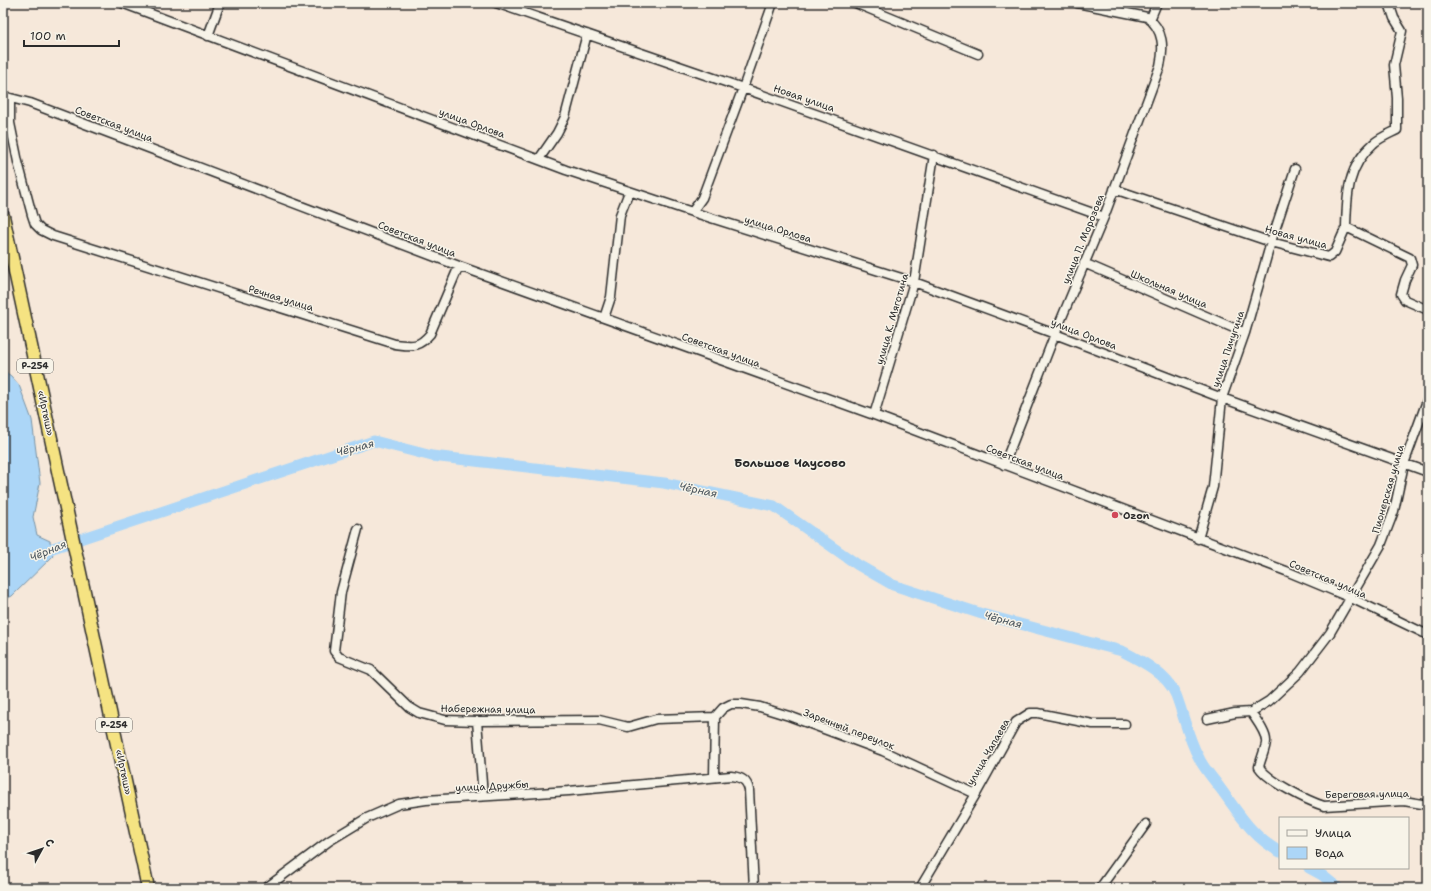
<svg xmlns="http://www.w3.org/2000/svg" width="1431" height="891" font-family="'Shantell Sans',sans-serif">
  <rect width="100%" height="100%" fill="#f6e8da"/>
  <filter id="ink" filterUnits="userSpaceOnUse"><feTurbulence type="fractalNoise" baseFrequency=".025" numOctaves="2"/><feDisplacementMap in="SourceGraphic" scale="8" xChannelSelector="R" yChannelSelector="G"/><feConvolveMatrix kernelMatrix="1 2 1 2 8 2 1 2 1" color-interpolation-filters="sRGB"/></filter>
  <g filter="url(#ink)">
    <path fill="#acd6f7" stroke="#7892a5" d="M3 370 11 376 19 385 32 420 40 483 33 517 37 535 50 541 53 556 12 596 3 600Z"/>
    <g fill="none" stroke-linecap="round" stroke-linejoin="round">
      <path stroke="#acd6f7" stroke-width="11" d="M38 553 374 441 432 456 664 483 774 506 858 565 893 585 982 614 1122 651C1142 661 1167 674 1176 695 1184 716 1188 738 1199 758 1204 769 1213 778 1220 788 1239 813 1251 836 1280 852
        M1309 868 1322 875 1338 888"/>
      <g stroke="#2b2b2b" stroke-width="11">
        <path id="minor" d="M122 3 566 170 689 211 914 282 1055 334 1222 398 1428 472
          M496 3 743 88 1104 217
          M855 3 978 54
          M1150 20 1157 3
          M208 36 220 3
          M3 96 30 103 459 266 874 415 1286 571 1351 598 1428 635
          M10 98V123L18 162 32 215 35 224 41 230 53 236 395 344C412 346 418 348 430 334L459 266
          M539 159 557 133 565 117 587 34
          M1114 189 1271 242 1329 257 1335 252 1346 227 1410 258 1412 265 1405 280 1401 294 1405 300 1428 310
          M692 212 702 198 743 88 773 3
          M1346 227C1347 195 1347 167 1373 144 1379 138 1389 134 1397 130V98L1394 65 1402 31 1394 18 1389 3
          M1084 263 1245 333
          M604 318 611 297 620 215 629 192
          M874 415 914 282 934 155
          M1004 465 1055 334 1104 217 1160 66C1164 48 1164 30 1147 17L1077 3
          M358 529 341 592 334 651 339 657 371 670 409 707 419 713 445 720 477 721 599 720 628 727 656 719 715 717
          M1198 539 1213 487 1222 398 1245 333 1271 242 1295 169
          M1251 712C1256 720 1266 732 1266 741 1267 745 1260 761 1259 767 1268 781 1308 801 1324 806L1404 801 1428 805
          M715 717 723 708 731 704H741L760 707 789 716 883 751 976 794
          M1207 719 1235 713 1251 712 1269 701 1300 672 1330 633 1381 545 1394 511 1404 464 1428 398
          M477 721 483 796
          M714 777 715 717
          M266 888 329 841 367 818 399 804 426 800 569 791 731 776C741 777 747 780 749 790L754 888
          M920 888 976 794 1016 722 1030 713H1038L1093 724H1125
          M1100 888 1146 824"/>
      </g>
      <g stroke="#2b2b2b" stroke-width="15">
        <path id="highway" d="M3 216 148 888"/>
      </g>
      <use href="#minor" stroke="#f7f3e8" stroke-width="8"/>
      <use href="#highway" stroke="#f5e382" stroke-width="12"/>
    </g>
  </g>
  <circle fill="#d1495b" stroke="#f7f3e8" stroke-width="1.5" cx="1115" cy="515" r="4"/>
  <g text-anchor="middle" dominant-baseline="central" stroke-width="3" stroke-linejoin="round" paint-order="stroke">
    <g fill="#f7f3e8" stroke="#686764" stroke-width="1">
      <rect x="17" y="359" width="36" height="14" rx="3"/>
      <rect x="96" y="718" width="36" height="14" rx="3"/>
    </g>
    <g font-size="9" font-weight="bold" fill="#2b2b2b">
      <text x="35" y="366">Р-254</text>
      <text x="114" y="725">Р-254</text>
    </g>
    <g font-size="10" fill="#2b2b2b" stroke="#f7f3e8">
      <text transform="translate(804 98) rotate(19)">Новая улица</text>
      <text transform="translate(472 123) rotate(20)">улица Орлова</text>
      <text transform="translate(114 124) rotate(21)">Советская улица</text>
      <text transform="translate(778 229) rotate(17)">улица Орлова</text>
      <text transform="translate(1296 237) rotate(15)">Новая улица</text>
      <text transform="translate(417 239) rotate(21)">Советская улица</text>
      <text transform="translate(1083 239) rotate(-68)">улица П. Морозова</text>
      <text transform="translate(1169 289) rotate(23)">Школьная улица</text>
      <text transform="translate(281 298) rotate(17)">Речная улица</text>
      <text transform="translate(892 319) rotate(-74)">улица К. Мяготина</text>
      <text transform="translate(1084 334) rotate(21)">улица Орлова</text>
      <text transform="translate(1228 349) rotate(-71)">улица Пичугина</text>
      <text transform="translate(721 350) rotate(20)">Советская улица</text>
      <text transform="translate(46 413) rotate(78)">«Иртыш»</text>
      <text transform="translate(1025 462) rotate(21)">Советская улица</text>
      <text transform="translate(1388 489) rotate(-74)">Пионерская улица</text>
      <text transform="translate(1328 579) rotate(23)">Советская улица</text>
      <text transform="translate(488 709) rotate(1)">Набережная улица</text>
      <text transform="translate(849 729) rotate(21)">Заречный переулок</text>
      <text transform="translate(988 752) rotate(-60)">улица Чапаева</text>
      <text transform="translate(124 772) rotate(78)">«Иртыш»</text>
      <text transform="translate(492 786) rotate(-3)">улица Дружбы</text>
      <text transform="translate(1367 794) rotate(-1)">Береговая улица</text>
    </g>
    <g font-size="10" font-weight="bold" fill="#2b2b2b" stroke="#f7f3e8" text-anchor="start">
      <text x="1123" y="515">Ozon</text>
    </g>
    <g font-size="11" font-style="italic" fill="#4b565e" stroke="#f7f3e8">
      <text transform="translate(355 448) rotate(-15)">Чёрная</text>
      <text transform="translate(698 490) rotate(12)">Чёрная</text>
      <text transform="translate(48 551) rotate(-23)">Чёрная</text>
      <text transform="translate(1003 620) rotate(15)">Чёрная</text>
    </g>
    <g font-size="12" font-weight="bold" fill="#2b2b2b" stroke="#f7f3e8">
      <text x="790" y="463">Большое Чаусово</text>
    </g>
  </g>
  <rect width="1431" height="891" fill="none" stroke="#f7f3e8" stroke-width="16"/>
  <rect x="8" y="8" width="1415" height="875" fill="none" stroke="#2b2b2b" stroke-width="1.5" filter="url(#ink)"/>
  <rect x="1279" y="817" width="130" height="52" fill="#f7f3e8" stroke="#a5a39c"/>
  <rect x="1287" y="830" width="20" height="6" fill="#f7f3e8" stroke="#a5a39c"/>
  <text x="1315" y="837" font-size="12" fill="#2b2b2b">Улица</text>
  <rect x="1287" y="847" width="20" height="12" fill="#acd6f7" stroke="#a5a39c"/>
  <text x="1315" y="857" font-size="12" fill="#2b2b2b">Вода</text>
  <g transform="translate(42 849) rotate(50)" stroke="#f7f3e8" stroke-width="3" paint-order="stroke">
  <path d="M0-3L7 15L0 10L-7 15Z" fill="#2b2b2b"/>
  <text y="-6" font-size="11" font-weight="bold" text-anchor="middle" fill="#2b2b2b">С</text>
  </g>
  <path d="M24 40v6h95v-6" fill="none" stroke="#2b2b2b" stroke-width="2"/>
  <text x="30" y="40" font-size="12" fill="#2b2b2b" stroke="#f7f3e8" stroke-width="3" paint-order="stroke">100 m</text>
</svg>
